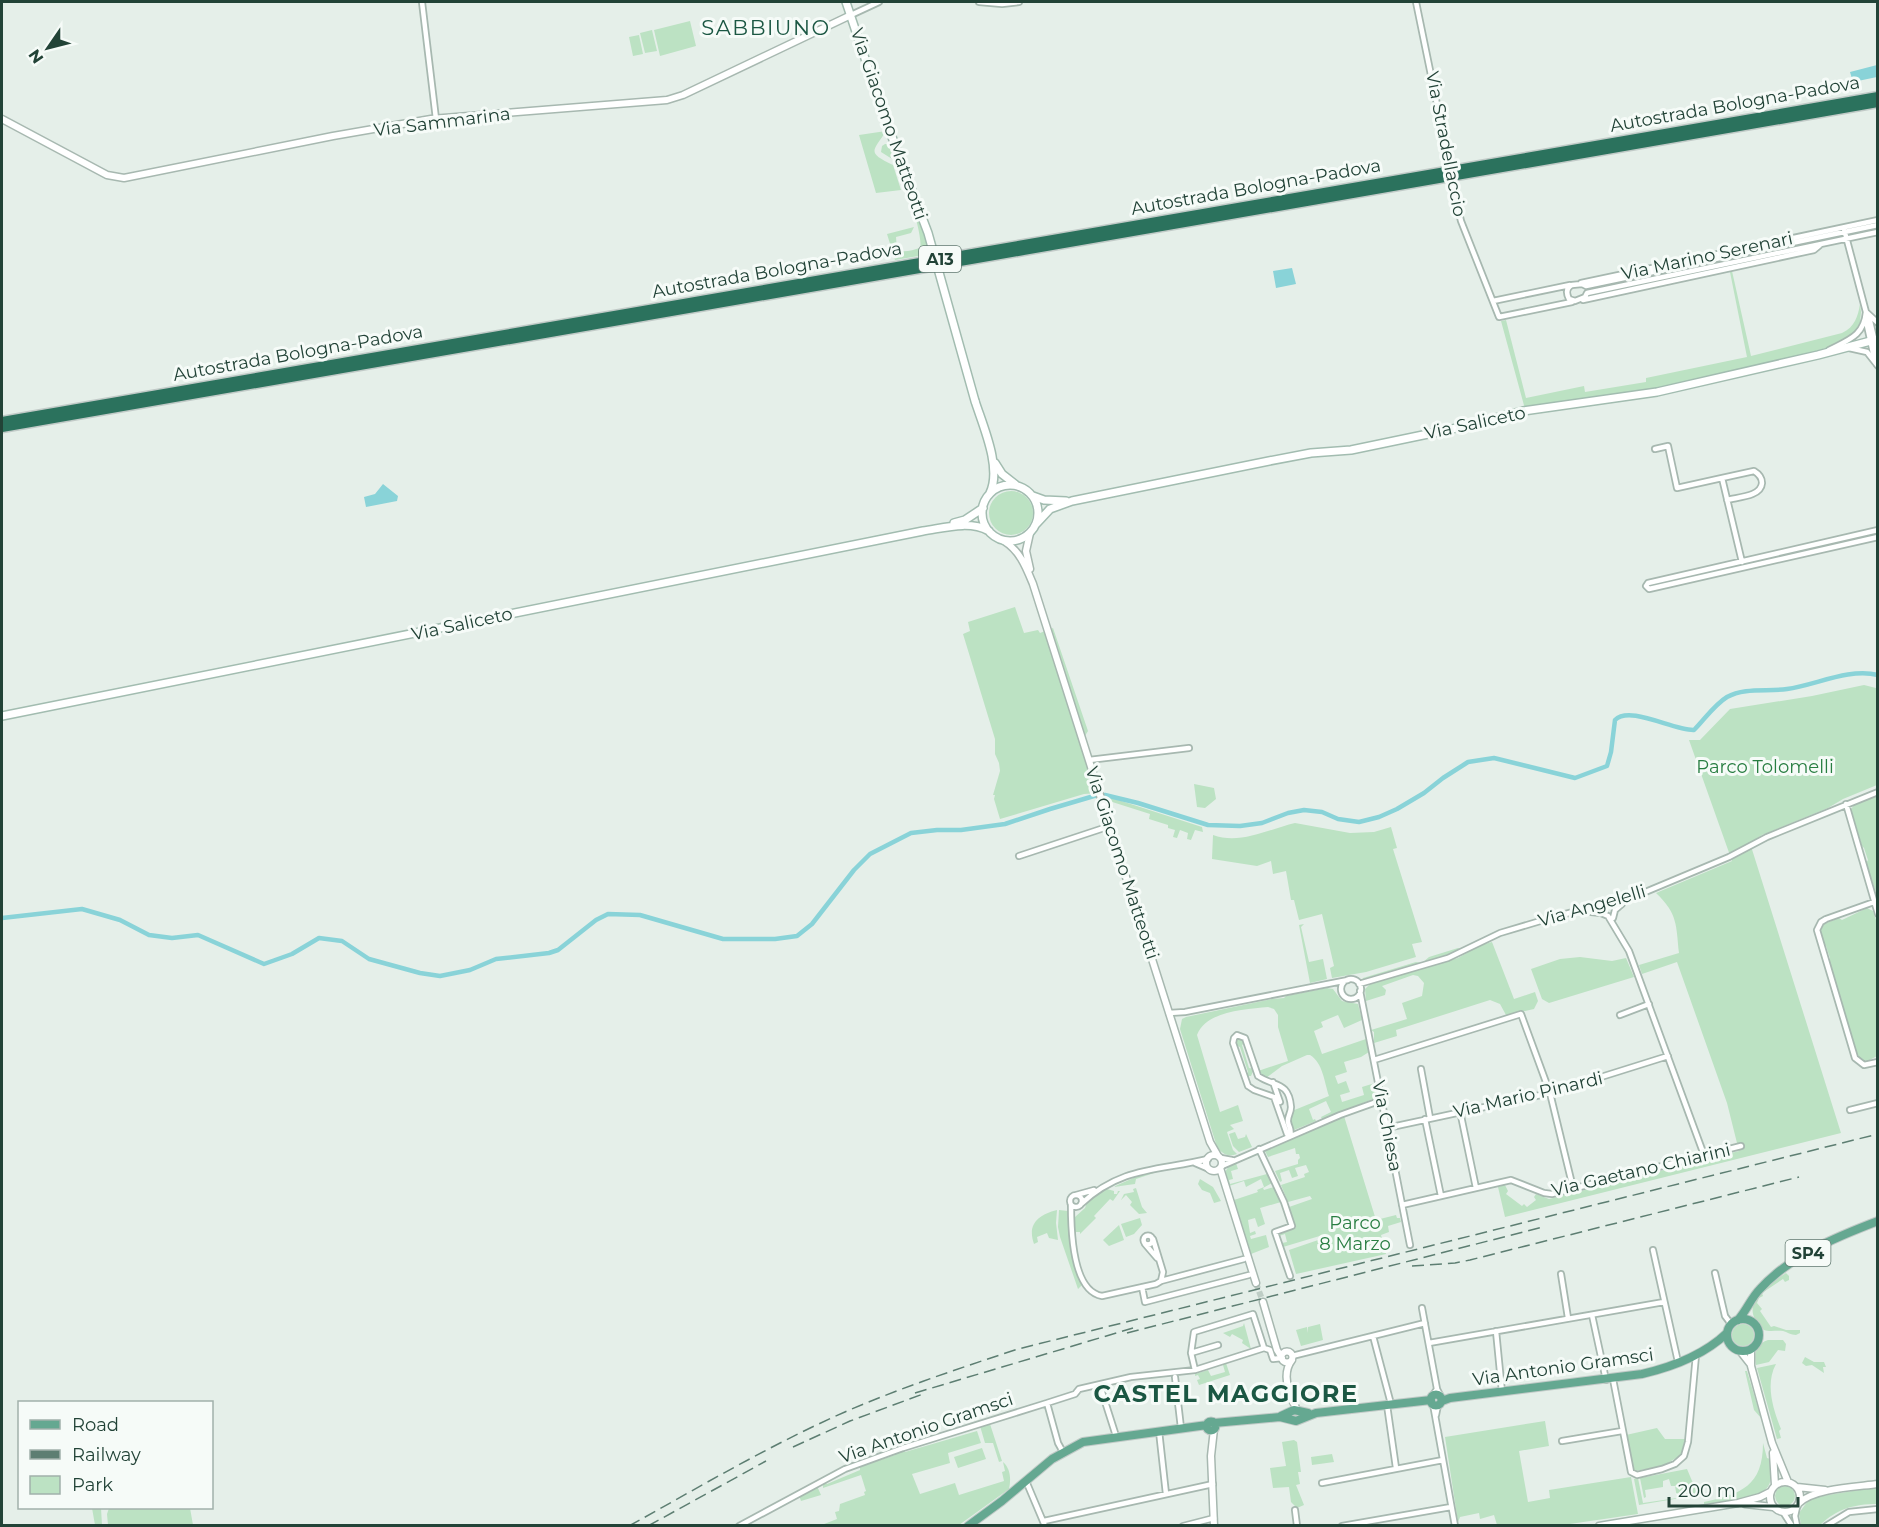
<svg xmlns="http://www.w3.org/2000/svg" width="1879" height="1527" font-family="Montserrat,sans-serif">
  <rect width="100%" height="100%" fill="#e5efe9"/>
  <path fill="#bce2c3" d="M690 21 696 46 660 56 654 30Z
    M652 30 657 51 645 53 640 33Z
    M639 35 643 54 633 56 629 37Z
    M886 131C873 152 866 152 893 165L901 190 876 193 859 135Z
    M885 144H888L895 152 927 239 930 254 895 260 887 234 914 227 911 233 896 237 897 250C904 253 913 250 920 248 924 236 903 176 897 162L881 152 882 146Z
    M1732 271 1751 356 1842 333C1855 327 1858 316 1860 304L1861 312 1860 323 1854 333 1847 339 1811 354 1661 388 1525 409 1501 321 1506 320 1526 398 1584 386 1585 392 1646 382V378L1747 357 1730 272Z
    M989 513a22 22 0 1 1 44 0a22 22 0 1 1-44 0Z
    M1015 607 1024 633 1038 630 1040 633 1053 628 1088 731 1083 739 1099 793 1084 794 1000 819 994 799 995 795H993L1000 771 999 763 995 754V739L963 634 970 631 968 622Z
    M1877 683V785L1843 799 1828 808 1762 835 1750 843 1841 1133 1505 1217 1498 1187 1505 1185 1508 1191 1506 1194 1522 1206 1524 1204 1527 1207 1536 1200 1534 1197 1536 1194 1549 1199 1739 1151 1727 1103 1677 962 1642 974 1639 965 1679 953C1676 925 1678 914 1656 893L1732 861 1689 740H1700L1730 709 1812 696 1864 685 1876 688Z
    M1194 784 1214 788 1216 799 1205 808 1197 807Z
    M1877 796V895L1866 863 1868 860 1864 848 1862 846 1851 809 1855 804Z
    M1109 797 1202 827 1203 832 1195 830 1191 840 1187 839 1188 833 1180 830 1177 838 1173 837 1175 830 1168 828V825L1149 819 1150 814 1106 800Z
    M1295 823 1350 833 1374 832 1391 827 1397 848 1393 849 1422 942 1412 944 1416 957 1366 972 1332 978 1330 968 1334 966 1322 914 1299 920 1294 900H1291L1286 871 1273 874 1271 861 1257 866 1212 859 1213 835C1240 845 1269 829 1295 823Z
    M1867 908 1873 911 1878 926 1877 1056 1868 1061 1861 1060 1858 1056 1829 961 1830 958 1826 946 1824 944 1820 932 1824 924 1839 918 1842 920Z
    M1304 924 1301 927 1309 962 1323 959 1327 979 1310 983 1299 925Z
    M1492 942 1514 999 1535 992 1538 1001 1534 1009 1506 1015 1500 1004 1490 1000 1396 1030 1397 1036 1374 1043V1032L1371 1030 1407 1019 1402 1003 1422 996 1424 983 1418 976 1413 975 1382 986 1386 990 1385 995 1366 1001 1365 989 1370 984 1458 958 1481 945Z
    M1458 948 1461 949C1431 965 1394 972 1361 981L1363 978 1416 962 1422 963 1429 957Z
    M1580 957 1612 961 1626 958 1634 977 1549 1003 1542 999 1531 969 1560 959Z
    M1327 988 1333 989 1342 1001 1358 1004 1362 1020 1344 1028 1338 1015 1321 1022 1323 1027 1314 1031 1322 1054 1366 1039 1369 1052 1361 1057 1344 1062 1347 1072 1335 1076 1338 1084 1346 1081 1350 1092 1340 1095 1342 1102 1364 1095 1362 1087 1375 1083 1378 1097 1322 1119 1321 1117 1331 1112 1326 1101 1309 1109 1313 1120 1315 1119 1316 1121 1294 1130 1289 1122 1292 1111 1329 1096C1324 1081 1323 1063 1310 1055H1307L1282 1066 1266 1078 1258 1071 1288 1061 1278 1027V1015L1274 1009 1268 1007C1246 1009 1206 1011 1197 1035L1220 1112 1238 1105 1243 1121 1230 1125 1234 1129 1227 1132 1233 1150 1237 1154C1229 1157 1223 1155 1217 1147L1180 1029 1182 1019 1186 1017 1272 999 1284 998 1286 996Z
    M1238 1038 1243 1039 1245 1043 1242 1045 1249 1068 1254 1069 1251 1076H1246L1248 1072 1240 1047 1235 1045V1041Z
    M1344 1116 1376 1220 1396 1215 1397 1218H1400L1401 1222 1388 1226 1389 1232 1381 1235 1386 1254 1296 1274 1289 1250 1324 1238 1323 1235 1283 1247 1282 1243 1287 1242 1285 1234 1279 1236V1233L1296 1228 1289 1207 1312 1199 1310 1196 1288 1202 1281 1185 1305 1177 1304 1174 1309 1172 1306 1165 1295 1168 1298 1176 1292 1178 1289 1170 1280 1173 1282 1181 1280 1182 1275 1171 1298 1164V1160L1300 1158 1299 1154H1296L1295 1148 1268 1157 1265 1151Z
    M1235 1132 1238 1139 1245 1137 1246 1134 1252 1147 1239 1152 1233 1146 1229 1134Z
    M1236 1163 1238 1169 1231 1171 1233 1179 1229 1180 1230 1184 1267 1174 1272 1183 1263 1188 1264 1190 1274 1187 1281 1202 1260 1208 1265 1224 1258 1227 1255 1218 1248 1220 1250 1233 1255 1231 1256 1234 1250 1236 1251 1239 1266 1235 1269 1247 1251 1254 1234 1200 1258 1192 1257 1190 1264 1187 1261 1179 1246 1187 1244 1181 1229 1186 1225 1172 1229 1166Z
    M1163 1170 1136 1179 1135 1184 1113 1187 1138 1176Z
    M1200 1179 1213 1187 1221 1201 1214 1203 1210 1193 1202 1190 1198 1184Z
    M1136 1188 1142 1207 1147 1213 1139 1214 1130 1205 1132 1202 1126 1195 1121 1200 1124 1194 1134 1192 1133 1189Z
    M1107 1189 1114 1191V1194H1117L1118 1191H1120L1113 1201 1110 1199 1094 1216 1096 1218 1080 1234V1232H1076L1074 1235 1075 1217 1085 1208 1087 1202 1094 1195Z
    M1057 1210 1056 1223 1058 1240 1049 1238 1047 1233 1037 1237 1038 1242 1034 1244C1027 1224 1038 1215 1057 1210Z
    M1059 1210 1068 1211C1068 1237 1072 1260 1083 1284L1078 1289 1060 1237 1058 1227Z
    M1140 1218 1142 1225 1134 1234 1126 1237 1121 1224Z
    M1119 1225 1124 1240 1109 1246 1103 1240Z
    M1786 1273 1789 1276V1280L1785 1282 1783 1279 1762 1293 1763 1296 1759 1298 1757 1303 1762 1309 1760 1311 1771 1327 1774 1326 1786 1330H1800V1333L1796 1335C1791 1335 1787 1332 1783 1331 1777 1330 1770 1332 1764 1330 1760 1328 1757 1323 1755 1319 1744 1299 1773 1282 1786 1273Z
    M1244 1323 1251 1349 1242 1343 1243 1340 1232 1334 1230 1337 1223 1333 1243 1326Z
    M1320 1324 1323 1340 1301 1346 1296 1330 1307 1327 1308 1333V1327Z
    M1732 1335a11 11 0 1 1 22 0a11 11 0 1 1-22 0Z
    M1768 1340H1783L1786 1344 1785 1351 1778 1350 1769 1362 1756 1365C1754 1353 1756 1344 1768 1340Z
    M1805 1357 1814 1362H1824L1826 1367H1823L1824 1373 1812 1365 1806 1366 1802 1363Z
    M1226 1363 1230 1375 1199 1385 1197 1380 1200 1379 1198 1375 1195 1376V1374L1208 1370 1211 1376 1225 1372 1223 1365Z
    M1776 1364C1765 1384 1773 1409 1781 1429L1779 1431 1781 1438 1777 1439 1757 1368Z
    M1745 1371H1747L1761 1418 1754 1410Z
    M1545 1421 1549 1446 1519 1451 1528 1502 1550 1498 1549 1490 1631 1477 1638 1514 1563 1525H1497L1494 1515 1480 1519 1479 1513 1460 1517 1458 1522 1445 1437Z
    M990 1424 1002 1461 999 1462 993 1443H985L980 1426Z
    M1657 1428 1665 1439H1685L1681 1455 1663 1466 1635 1471 1633 1470 1626 1435Z
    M977 1431 981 1443 948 1453 950 1463 912 1474 920 1494 955 1483 959 1495 1004 1481 1002 1472 1005 1471 1003 1462C1011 1469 1011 1480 1009 1489L959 1525 819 1526 837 1519 835 1512 839 1511 840 1504 865 1495 864 1492 866 1491 861 1475 823 1488V1482H825L827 1484 860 1470V1467L895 1455V1453L904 1450 905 1452Z
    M1294 1440 1297 1442 1301 1472H1298L1300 1484 1296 1485 1304 1505 1297 1508 1291 1502 1289 1487 1273 1488 1270 1468 1286 1466 1282 1442Z
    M1763 1443 1767 1458 1770 1459C1775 1489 1766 1495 1738 1499 1727 1501 1715 1503 1704 1504V1502C1741 1494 1763 1486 1763 1443Z
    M982 1448 986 1459 958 1468 954 1457Z
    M1332 1454 1334 1462 1312 1465 1311 1457Z
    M1687 1469 1698 1495 1639 1505 1634 1479 1638 1478 1643 1503 1677 1498 1675 1486H1671L1669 1479 1663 1481V1487L1645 1490 1646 1497 1644 1498 1640 1478Z
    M1775 1496a10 10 0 1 1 20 0a10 10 0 1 1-20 0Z
    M817 1486 821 1495 801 1501 799 1495Z
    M1877 1487V1504C1854 1504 1837 1509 1820 1525H1801L1799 1513 1810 1498Z
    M92 1508H101L102 1525H95Z
    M109 1508H190L193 1525H108L107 1514Z"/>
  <path fill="#89d3d8" d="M1877 65V77L1853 82 1850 72Z
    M1292 268 1296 284 1276 288 1273 271Z
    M383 484 398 496 397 501 366 507 364 497 375 494Z"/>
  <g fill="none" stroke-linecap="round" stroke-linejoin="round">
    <path stroke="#89d3d8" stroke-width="4.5" d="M2 918 82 909 120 920 149 935 172 938 198 935 264 964 292 954 319 938 342 941 369 959 420 973 440 976 470 970 496 959 549 953 558 950 596 920 608 914 640 915 723 939H775L797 936 812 924 854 870 870 854 911 833 937 830H961L1005 824 1050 809 1094 796 1105 795 1138 803 1208 825 1240 826 1262 823 1288 813 1304 810 1322 812 1338 819 1359 822 1379 817 1397 809 1424 793 1443 778 1468 762 1494 758 1575 778 1607 766 1611 752 1615 720C1630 705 1674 731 1694 730 1705 719 1714 705 1727 697 1745 687 1768 692 1787 689 1816 685 1848 668 1878 675"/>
    <path stroke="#becdc5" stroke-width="6" stroke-dasharray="6 3" stroke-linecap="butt" d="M1256 1283 1263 1302"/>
    <g stroke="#a7b8b0" stroke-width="8">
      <path id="minor" d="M422 2 436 119
        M979 2 1002 4 1019 2
        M1416 2 1448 158
        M851 15 879 2
        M1453 189 1461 221 1499 317 1572 302
        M1878 225 1586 286 1582 284 1572 285C1566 288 1566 293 1569 299L1575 301 1585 297 1587 293 1878 232
        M1844 229 1866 312 1878 323
        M1581 283 1878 220
        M1583 300 1814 250 1820 245
        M1493 301 1570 285
        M1869 317 1878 355
        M1866 321 1875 362
        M1849 348 1867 352 1878 366
        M1829 350C1848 340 1864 336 1866 312
        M1655 449 1668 446 1677 488 1722 478 1742 562
        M1722 478 1754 471C1759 474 1762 478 1762 483 1761 497 1737 497 1727 500
        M1878 530 1648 583 1646 586 1649 589 1878 537
        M1089 760 1189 748
        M1846 804 1878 914
        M1019 856 1110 826
        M1874 902 1826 919 1821 922 1817 930 1855 1058 1864 1065 1878 1062
        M1591 912 1601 913 1608 916 1629 951 1704 1155
        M1613 918 1615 910 1622 904
        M1341 989a10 10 0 1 1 20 0a10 10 0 1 1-20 0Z
        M1359 984 1448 958 1500 933 1557 916 1631 898 1729 857 1767 837 1878 792
        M1360 991 1410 1245
        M1169 1013 1185 1012 1348 980
        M1620 1015 1649 1004
        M1237 1035 1245 1038 1258 1076C1274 1087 1289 1081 1291 1107 1291 1113 1287 1117 1288 1122 1289 1128 1292 1129 1290 1136L1287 1134 1274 1097 1254 1090 1248 1086 1233 1043 1234 1038Z
        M1374 1060 1521 1014 1550 1093 1573 1188
        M1421 1069 1430 1118
        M1273 1082 1280 1102
        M1850 1110 1878 1103
        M1460 1111 1476 1188
        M1425 1119 1441 1196
        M1387 1128 1550 1093 1668 1056
        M1259 1149 1284 1202 1292 1226 1275 1232 1290 1276
        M1221 1158 1232 1160
        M1195 1163 1209 1169
        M1222 1166 1340 1115 1382 1100
        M1070 1201a6 6 0 1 1 12 0a6 6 0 1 1-12 0Z
        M1076 1195 1094 1190
        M1081 1204C1122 1166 1159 1171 1208 1159
        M1071 1205C1071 1229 1072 1291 1102 1296L1156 1284 1161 1281 1163 1272 1153 1239
        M1402 1205 1511 1180 1544 1193 1552 1194 1741 1146
        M1143.5 1240a4.5 4.5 0 1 1 9 0a4.5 4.5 0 1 1-9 0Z
        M1145 1244 1157 1258
        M1653 1250 1678 1362
        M1715 1273 1725 1316 1731 1324
        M1561 1274 1568 1318
        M1161 1281 1244 1259
        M1142 1287 1145 1302 1249 1275
        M1422 1308 1437 1389
        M1592 1315 1606 1380
        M1496 1331 1502 1392
        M1373 1336 1391 1404
        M1429 1343 1664 1302
        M1191 1353 1194 1332 1253 1314 1264 1348
        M1292 1356 1425 1323
        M1195 1370 1191 1353 1218 1345
        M1175 1377 1181 1428
        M1613 1379 1631 1472 1637 1475 1662 1469 1675 1464 1684 1456 1688 1442 1696 1355
        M1101 1389 1116 1436
        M1433 1395 1437 1389 1440 1395
        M1047 1403 1075 1394 1079 1389 1131 1377 1195 1370 1264 1348 1270 1350 1273 1359 1282 1358
        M1433 1404 1455 1526
        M1387 1405 1396 1468
        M1436 1415 1438 1405
        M1159 1431 1166 1494
        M1562 1441 1622 1431
        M1026 1481 1045 1526
        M1322 1483 1443 1460
        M1797 1507 1795 1516 1797 1526
        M1295 1510 1297 1526
        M1783 1512 1792 1526
        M1044 1521 1213 1484
        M739 1526 845 1469 903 1448 1047 1403 1058 1443 1063 1452
        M1183 1526 1214 1518
        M1342 1526 1451 1507
        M1826 1526 1849 1512 1878 1509"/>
    </g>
    <g stroke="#a7b8b0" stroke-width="9">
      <path id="tertiary" d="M2 119 107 175 124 178 333 136 431 119 667 100 683 95 851 15
        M1004 541C1020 551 1026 567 1033 584L1210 1142 1218 1156
        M1030 569 1026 551 1030 533
        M1206 1163a8 8 0 1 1 16 0a8 8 0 1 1-16 0Z
        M1220 1168 1256 1283
        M1263 1302 1277 1350 1282 1358
        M1751 1349V1366L1772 1443 1788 1482
        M1740 1351 1751 1365
        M1281.5 1357a5.5 5.5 0 1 1 11 0a5.5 5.5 0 1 1-11 0Z
        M1292 1360C1281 1374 1289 1395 1297 1410
        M1773 1453 1775 1485
        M1770 1497a15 15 0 1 1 30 0a15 15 0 1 1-30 0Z
        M1797 1487 1825 1490
        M1799 1503C1815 1488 1856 1487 1878 1484
        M1745 1504 1773 1507
        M1214 1526 1211 1456 1214 1429
        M1599 1526 1738 1503 1760 1497 1770 1492"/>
    </g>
    <g stroke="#a2bcb0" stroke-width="10">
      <path id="secondary" d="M846 2 883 112 900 159
        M975 401C983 426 1002 468 990 493
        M995 463 1002 474 1016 485
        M982 513a28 28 0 1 1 56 0a28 28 0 1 1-56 0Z
        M1033 496 1044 500 1066 501
        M954 523 965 520 983 508
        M1036 524 1050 509 1072 501 1269 461 1311 453 1351 450 1452 429 1523 411 1657 392 1818 355 1878 339
        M2 716 923 531C944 528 969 520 989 531"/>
    </g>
    <g stroke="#c1cac7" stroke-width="10">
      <path id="primary" d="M1727 1335a16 16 0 1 1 32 0a16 16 0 1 1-32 0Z
        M1738 1320C1747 1310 1751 1298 1760 1289 1790 1256 1836 1237 1878 1221
        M1430.5 1400a5.5 5.5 0 1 1 11 0a5.5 5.5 0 1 1-11 0Z
        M1442 1401 1450 1398 1642 1374C1672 1367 1705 1354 1727 1333
        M1281 1416 1294 1410 1308 1413
        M1206.5 1426a4.5 4.5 0 1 1 9 0a4.5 4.5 0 1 1-9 0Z
        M1214 1423 1280 1417 1296 1421 1316 1413 1431 1400
        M968 1526 1002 1501 1052 1459 1083 1442 1207 1425"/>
    </g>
    <g stroke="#c1cac7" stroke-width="11">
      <path id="motorway" d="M2 421 1878 96
        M2 428 1878 103"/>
    </g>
    <use href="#minor" stroke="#fff" stroke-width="4.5"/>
    <use href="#tertiary" stroke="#fff" stroke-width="6"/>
    <use href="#secondary" stroke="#fff" stroke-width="7"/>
    <use href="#primary" stroke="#65a891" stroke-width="8"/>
    <use href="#motorway" stroke="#2b725d" stroke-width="8"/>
    <path stroke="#5d7e72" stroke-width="1.5" stroke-dasharray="12 6" stroke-linecap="butt" d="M1412 1266 1455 1263 1470 1260 1799 1177
      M1127 1333 1543 1227
      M915 1393 1133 1328
      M793 1447 850 1421 923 1394
      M629 1526C701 1486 772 1444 847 1411 903 1387 960 1368 1018 1349L1878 1134
      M648 1526 766 1461"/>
    <g stroke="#a7b8b0" stroke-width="8" stroke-linecap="butt">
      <path id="minor-bridge" d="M1448 158 1453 189"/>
    </g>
    <g stroke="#a2bcb0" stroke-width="10" stroke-linecap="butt">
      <path id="secondary-bridge" d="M900 159 928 233 975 401"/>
    </g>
    <use href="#minor-bridge" stroke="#fff" stroke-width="4.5"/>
    <use href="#secondary-bridge" stroke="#fff" stroke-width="7"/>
  </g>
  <g text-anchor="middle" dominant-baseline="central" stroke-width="6" stroke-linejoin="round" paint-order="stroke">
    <g fill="#f6fbf8" stroke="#627a71" stroke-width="1.5">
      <rect x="919" y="246" width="42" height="26" rx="4.5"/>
      <rect x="1785.5" y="1240" width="45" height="26" rx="4.5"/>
    </g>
    <g font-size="16" font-weight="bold" fill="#224337">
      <text x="940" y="259">A13</text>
      <text x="1808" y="1253">SP4</text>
    </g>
    <g font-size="18" fill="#224337" stroke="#f6fbf8">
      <text transform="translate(1735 104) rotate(-10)">Autostrada Bologna-Padova</text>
      <text transform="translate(442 122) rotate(-7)">Via Sammarina</text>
      <text transform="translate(889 124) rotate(71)">Via Giacomo Matteotti</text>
      <text transform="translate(1446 144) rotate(79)">Via Stradellaccio</text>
      <text transform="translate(1256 187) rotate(-10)">Autostrada Bologna-Padova</text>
      <text transform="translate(1707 256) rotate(-12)">Via Marino Serenari</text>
      <text transform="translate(777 270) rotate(-10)">Autostrada Bologna-Padova</text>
      <text transform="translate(298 353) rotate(-10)">Autostrada Bologna-Padova</text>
      <text transform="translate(1475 423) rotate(-12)">Via Saliceto</text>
      <text transform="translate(462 624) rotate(-12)">Via Saliceto</text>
      <text transform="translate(1122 863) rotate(72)">Via Giacomo Matteotti</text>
      <text transform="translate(1592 906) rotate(-16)">Via Angelelli</text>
      <text transform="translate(1528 1095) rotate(-13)">Via Mario Pinardi</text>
      <text transform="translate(1387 1126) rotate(79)">Via Chiesa</text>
      <text transform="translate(1641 1170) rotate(-13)">Via Gaetano Chiarini</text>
      <text transform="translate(1563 1367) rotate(-8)">Via Antonio Gramsci</text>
      <text transform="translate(926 1428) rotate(-19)">Via Antonio Gramsci</text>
    </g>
    <g font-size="18" fill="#287e42" stroke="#f6fbf8">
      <text x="1765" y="767">Parco Tolomelli</text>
      <text x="1355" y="1223">Parco<tspan x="1355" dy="21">8 Marzo</tspan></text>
    </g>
    <g font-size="21" letter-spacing="1.5" fill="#1b5743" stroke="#f6fbf8">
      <text x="766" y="27">SABBIUNO</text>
    </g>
    <g font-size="24" font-weight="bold" letter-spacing="1.5" fill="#1b5743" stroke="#f6fbf8">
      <text x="1226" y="1393">CASTEL MAGGIORE</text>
    </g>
  </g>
  <rect width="1879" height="1527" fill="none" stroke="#224337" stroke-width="6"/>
  <rect x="18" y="1401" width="195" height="108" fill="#f6fbf8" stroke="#a1b1ab" stroke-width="1.5"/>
  <rect x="30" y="1420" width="30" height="9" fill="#65a891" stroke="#a1b1ab" stroke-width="1.5"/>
  <text x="72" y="1431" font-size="18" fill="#224337">Road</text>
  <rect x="30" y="1450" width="30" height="9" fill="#5d7e72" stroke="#a1b1ab" stroke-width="1.5"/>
  <text x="72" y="1461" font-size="18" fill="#224337">Railway</text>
  <rect x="30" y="1476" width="30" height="18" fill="#bce2c3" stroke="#a1b1ab" stroke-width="1.5"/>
  <text x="72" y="1491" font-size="18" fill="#224337">Park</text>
  <g transform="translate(48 48) rotate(235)" stroke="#f6fbf8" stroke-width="4.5" paint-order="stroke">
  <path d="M0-4.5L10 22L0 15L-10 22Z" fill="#224337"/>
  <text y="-9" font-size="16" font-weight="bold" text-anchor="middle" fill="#224337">N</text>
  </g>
  <path d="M1669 1497v9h129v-9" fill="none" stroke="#224337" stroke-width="3"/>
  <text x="1678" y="1497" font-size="18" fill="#224337" stroke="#f6fbf8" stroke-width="4.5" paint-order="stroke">200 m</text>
</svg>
